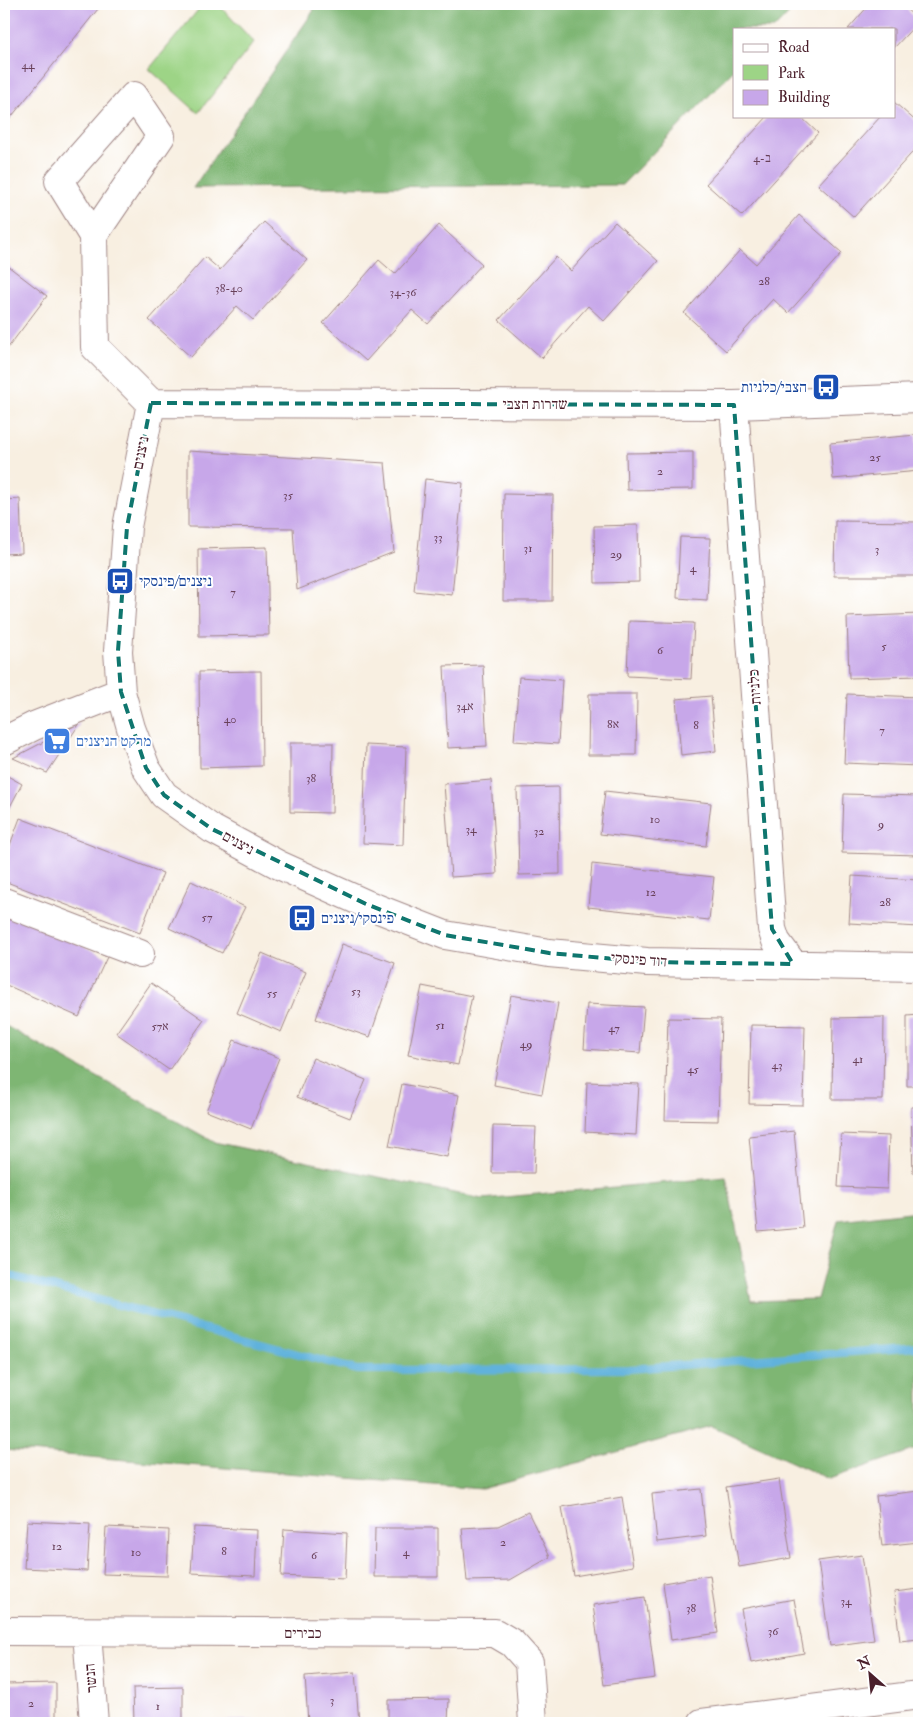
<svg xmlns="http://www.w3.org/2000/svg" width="923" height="1727" font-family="'IM FELL Double Pica','Frank Ruhl Libre',serif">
  <rect width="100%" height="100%" fill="#fff"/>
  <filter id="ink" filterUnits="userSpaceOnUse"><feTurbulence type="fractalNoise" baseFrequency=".02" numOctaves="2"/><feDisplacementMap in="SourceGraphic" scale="10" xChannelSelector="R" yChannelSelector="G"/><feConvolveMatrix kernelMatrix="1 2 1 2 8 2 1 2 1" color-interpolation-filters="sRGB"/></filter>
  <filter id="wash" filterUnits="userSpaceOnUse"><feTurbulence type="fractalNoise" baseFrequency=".0096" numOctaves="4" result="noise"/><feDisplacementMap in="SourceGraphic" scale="20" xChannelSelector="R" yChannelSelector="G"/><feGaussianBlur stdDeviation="1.12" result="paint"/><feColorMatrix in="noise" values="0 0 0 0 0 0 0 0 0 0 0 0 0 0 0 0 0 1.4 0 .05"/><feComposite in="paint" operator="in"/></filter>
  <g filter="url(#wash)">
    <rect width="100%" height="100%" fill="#f8efe1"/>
    <path fill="#9dd486" stroke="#747a58" d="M203 4H218L254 42 198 113 149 69Z"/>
    <path fill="#7eb673" stroke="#646a4f" d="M309 4H798L774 29H734V70L622 185 193 188 314 10Z
      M4 1025 214 1142 482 1199 726 1177 751 1301 817 1299 838 1220 919 1211V1448L829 1479 712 1426 482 1489 4 1450Z"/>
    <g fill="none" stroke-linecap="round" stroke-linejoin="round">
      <path stroke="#61b2dc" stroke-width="8" d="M4 1274 357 1370 629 1369 919 1347"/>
    </g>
    <g id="blocks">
      <path fill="#c7a7e9" d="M4 4H102L4 126Z
        M870 4H901L919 21 894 48V29H848Z
        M894 102 919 124V145L854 217 818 185 881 116H894Z
        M768 116H800L818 133 742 216 706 184Z
        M799 215 842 253 788 313 773 299 726 351 684 313 740 250 756 264Z
        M264 222 307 260 253 320 237 306 191 357 149 320 205 257 220 270Z
        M615 222 658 261 604 321 588 306 542 358 499 320 556 257 571 271Z
        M439 225 482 264 428 324 412 310 366 361 323 323 379 260 395 274Z
        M4 263 47 296 4 353Z
        M4 430 6 431 5 452H4Z
        M916 435 919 471 833 479 830 443Z
        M188 451 385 463 394 552 297 590 293 528 188 527Z
        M693 452V489L627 490 626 453Z
        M425 479 463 483 452 595 414 591Z
        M504 494 553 495 552 601H503Z
        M20 499 22 553 4 554V500Z
        M835 521 919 522V576H834Z
        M638 525 639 582 595 583 594 526Z
        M680 537 710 538 707 600 677 598Z
        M267 547 269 635 199 636 198 549Z
        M919 614V676L849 678 847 617Z
        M629 621 694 623 691 679 627 676Z
        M483 665 487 746 448 748 444 666Z
        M261 671 262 766 200 768 199 672Z
        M519 677 562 680 558 744 514 741Z
        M589 694H637L636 755H588Z
        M847 694 919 697V766L844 763Z
        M711 696 716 751 681 755 676 699Z
        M80 723 47 773 13 758Z
        M290 743H333L332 813 290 812Z
        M366 745 406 747 403 845 363 843Z
        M4 774 22 784 4 818Z
        M491 780 497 874 451 877 444 784Z
        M559 787 560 874 519 875 517 788Z
        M605 791 711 803 706 846 600 834Z
        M844 794 919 796V855L842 853Z
        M20 818 163 873 140 933 4 881V861Z
        M592 864 714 877 709 920 588 907Z
        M852 876 919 880V927L849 923Z
        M191 881 245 907 222 953 169 928Z
        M4 910 107 957 79 1017 4 984Z
        M342 944 395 963 370 1037 316 1019Z
        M262 953 306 972 281 1032 237 1013Z
        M151 983 204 1020 169 1070 116 1033Z
        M422 986 472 996 458 1065 408 1055Z
        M511 995 558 1003 542 1094 494 1085Z
        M587 1004 644 1007 640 1053 584 1049Z
        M919 1015V1086H907V1016Z
        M884 1017 883 1100H832L833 1018Z
        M668 1018 721 1019 718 1121 665 1120Z
        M751 1025 805 1026 803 1105 749 1104Z
        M234 1040 279 1058 251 1129 206 1111Z
        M313 1058 366 1080 350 1118 297 1097Z
        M587 1082 639 1084 636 1135 585 1132Z
        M402 1084 459 1095 447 1157 389 1146Z
        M911 1107H919V1173H913Z
        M493 1126 536 1127 534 1173H492Z
        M794 1131 803 1228 758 1232 749 1136Z
        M841 1134 889 1136 887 1189 838 1187Z
        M779 1479 791 1558 739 1567 726 1487Z
        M701 1489 706 1536 657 1542 652 1494Z
        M919 1491V1542L882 1546 876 1496Z
        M622 1497 633 1566 574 1576 562 1507Z
        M528 1512 550 1557 510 1580 467 1581 462 1528 498 1526Z
        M27 1521 90 1524 87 1571 24 1568Z
        M106 1527 169 1530 167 1576 103 1574Z
        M194 1527 257 1530 255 1576 191 1573Z
        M375 1528H438V1577H374Z
        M284 1529 347 1533 345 1579 281 1576Z
        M862 1555 874 1640 830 1646 818 1561Z
        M710 1575 718 1633 671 1640 663 1583Z
        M919 1589V1639L900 1641 894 1592Z
        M645 1597 655 1678 604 1685 593 1605Z
        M794 1599 804 1653 751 1663 741 1609Z
        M355 1672 359 1723H308L305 1676Z
        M56 1683V1723H5V1684Z
        M183 1687V1723H134L133 1688Z
        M449 1699 448 1723H388V1700Z
        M260 1720V1723H211V1721Z"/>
    </g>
  </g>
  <g filter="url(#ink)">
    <use href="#blocks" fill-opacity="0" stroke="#a18786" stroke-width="1"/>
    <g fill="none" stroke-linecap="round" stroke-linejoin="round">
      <g stroke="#a18786" stroke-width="30">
        <path id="minor" d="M93 236 161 136 134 96 59 181 93 236 95 347 151 403
          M151 403 127 527 118 651 121 692 131 728 146 768 164 795 212 829 279 865 366 904 445 935 549 953 647 962 919 967
          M151 403 734 405 919 398
          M734 405 772 929 776 941 793 964
          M4 741 34 726 121 692
          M4 902 140 954
          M4 1631 495 1633 512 1643 529 1662 533 1723
          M87 1633 94 1723
          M702 1723 919 1695"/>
      </g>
      <use href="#minor" stroke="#fff" stroke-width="28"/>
    </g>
  </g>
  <path fill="none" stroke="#0f766e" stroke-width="4" stroke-dasharray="10 6" stroke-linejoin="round" d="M151 403 734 405 772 929 793 964 647 962 549 953 445 935 366 904 212 829 164 795 146 768 121 692 118 651 127 527Z"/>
  <defs>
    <g id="bus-square" transform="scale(1.4375)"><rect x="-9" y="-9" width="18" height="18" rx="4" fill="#1a4fb4" stroke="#fff"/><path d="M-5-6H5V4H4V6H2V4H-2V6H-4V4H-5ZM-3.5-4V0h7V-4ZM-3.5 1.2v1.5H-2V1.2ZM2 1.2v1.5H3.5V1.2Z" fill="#fff"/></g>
    <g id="supermarket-square" transform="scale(1.4375)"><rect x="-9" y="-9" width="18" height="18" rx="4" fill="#3f7fe0" stroke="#fff"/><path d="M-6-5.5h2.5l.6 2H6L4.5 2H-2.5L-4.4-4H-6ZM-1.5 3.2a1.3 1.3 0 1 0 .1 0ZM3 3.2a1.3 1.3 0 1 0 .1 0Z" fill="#fff"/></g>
  </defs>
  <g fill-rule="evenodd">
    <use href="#bus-square" x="826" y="387"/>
    <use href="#bus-square" x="120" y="581"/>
    <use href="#supermarket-square" x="57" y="741"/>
    <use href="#bus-square" x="302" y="918"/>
  </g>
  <g text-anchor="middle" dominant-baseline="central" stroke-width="4" stroke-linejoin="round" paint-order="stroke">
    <g font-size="12" fill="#69415a">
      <text x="28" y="65">44</text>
      <text x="762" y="158">4-ב</text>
      <text x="764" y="281">28</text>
      <text x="229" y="288">38-40</text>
      <text x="403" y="292">34-36</text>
      <text x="875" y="457">25</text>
      <text x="660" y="471">2</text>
      <text x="288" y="495">35</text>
      <text x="438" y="537">33</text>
      <text x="528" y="548">31</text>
      <text x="877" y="549">3</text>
      <text x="616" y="554">29</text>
      <text x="693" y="568">4</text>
      <text x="233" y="592">7</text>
      <text x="884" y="646">5</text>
      <text x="660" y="650">6</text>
      <text x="465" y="706">34א</text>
      <text x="230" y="719">40</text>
      <text x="613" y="724">8א</text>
      <text x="696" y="725">8</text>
      <text x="882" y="730">7</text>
      <text x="311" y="778">38</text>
      <text x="655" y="819">10</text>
      <text x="881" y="824">9</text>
      <text x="471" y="829">34</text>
      <text x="539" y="831">32</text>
      <text x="651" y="892">12</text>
      <text x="885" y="902">28</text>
      <text x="207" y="917">57</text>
      <text x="356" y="991">53</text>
      <text x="272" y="993">55</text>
      <text x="440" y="1025">51</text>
      <text x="160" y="1026">57א</text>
      <text x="614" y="1028">47</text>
      <text x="526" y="1044">49</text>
      <text x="858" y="1059">41</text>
      <text x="777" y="1065">43</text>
      <text x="693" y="1069">45</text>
      <text x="503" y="1542">2</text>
      <text x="57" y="1546">12</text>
      <text x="224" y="1551">8</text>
      <text x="136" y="1552">10</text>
      <text x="406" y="1552">4</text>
      <text x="314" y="1555">6</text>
      <text x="846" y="1601">34</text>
      <text x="691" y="1608">38</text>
      <text x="773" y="1631">36</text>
      <text x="332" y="1700">3</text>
      <text x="31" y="1703">2</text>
      <text x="158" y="1706">1</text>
    </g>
    <g font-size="15" fill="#164399" stroke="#fff" text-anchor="start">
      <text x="807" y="387" text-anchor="end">הצבי/כלניות</text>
      <text x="139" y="581">ניצנים/פינסקי</text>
      <text x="321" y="918">פינסקי/ניצנים</text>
    </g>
    <g font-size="15" fill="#4a1f2b" stroke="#fff">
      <text x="535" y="404">שדרות הצבי</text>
      <text transform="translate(141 453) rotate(-79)">ניצנים</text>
      <text transform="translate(755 687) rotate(-94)">כלניות</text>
      <text transform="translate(238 843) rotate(28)">ניצנים</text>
      <text transform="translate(639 960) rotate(4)">דוד פינסקי</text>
      <text x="303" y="1633">כבירים</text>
      <text transform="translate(91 1678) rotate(-95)">הנשר</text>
    </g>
    <g font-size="15" fill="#366cbe" stroke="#fff" text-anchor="start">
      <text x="76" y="741">מרקט הניצנים</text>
    </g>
  </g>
  <rect width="923" height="1727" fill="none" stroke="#fff" stroke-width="20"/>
  <rect x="733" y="28" width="162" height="90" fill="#ffffff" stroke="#b7a5aa"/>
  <rect x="743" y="44" width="25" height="8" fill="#ffffff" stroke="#b7a5aa"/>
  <text x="778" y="52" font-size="15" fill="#4a1f2b">Road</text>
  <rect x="743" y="65" width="25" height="15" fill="#9dd486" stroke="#b7a5aa"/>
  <text x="778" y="78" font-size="15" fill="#4a1f2b">Park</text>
  <rect x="743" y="90" width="25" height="15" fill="#c7a7e9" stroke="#b7a5aa"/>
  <text x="778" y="102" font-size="15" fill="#4a1f2b">Building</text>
  <g transform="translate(870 1674) rotate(333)" stroke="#ffffff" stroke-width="4" paint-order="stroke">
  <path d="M0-4L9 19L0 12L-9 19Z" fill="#4a1f2b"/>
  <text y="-8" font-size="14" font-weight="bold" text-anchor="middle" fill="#4a1f2b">N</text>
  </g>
</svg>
